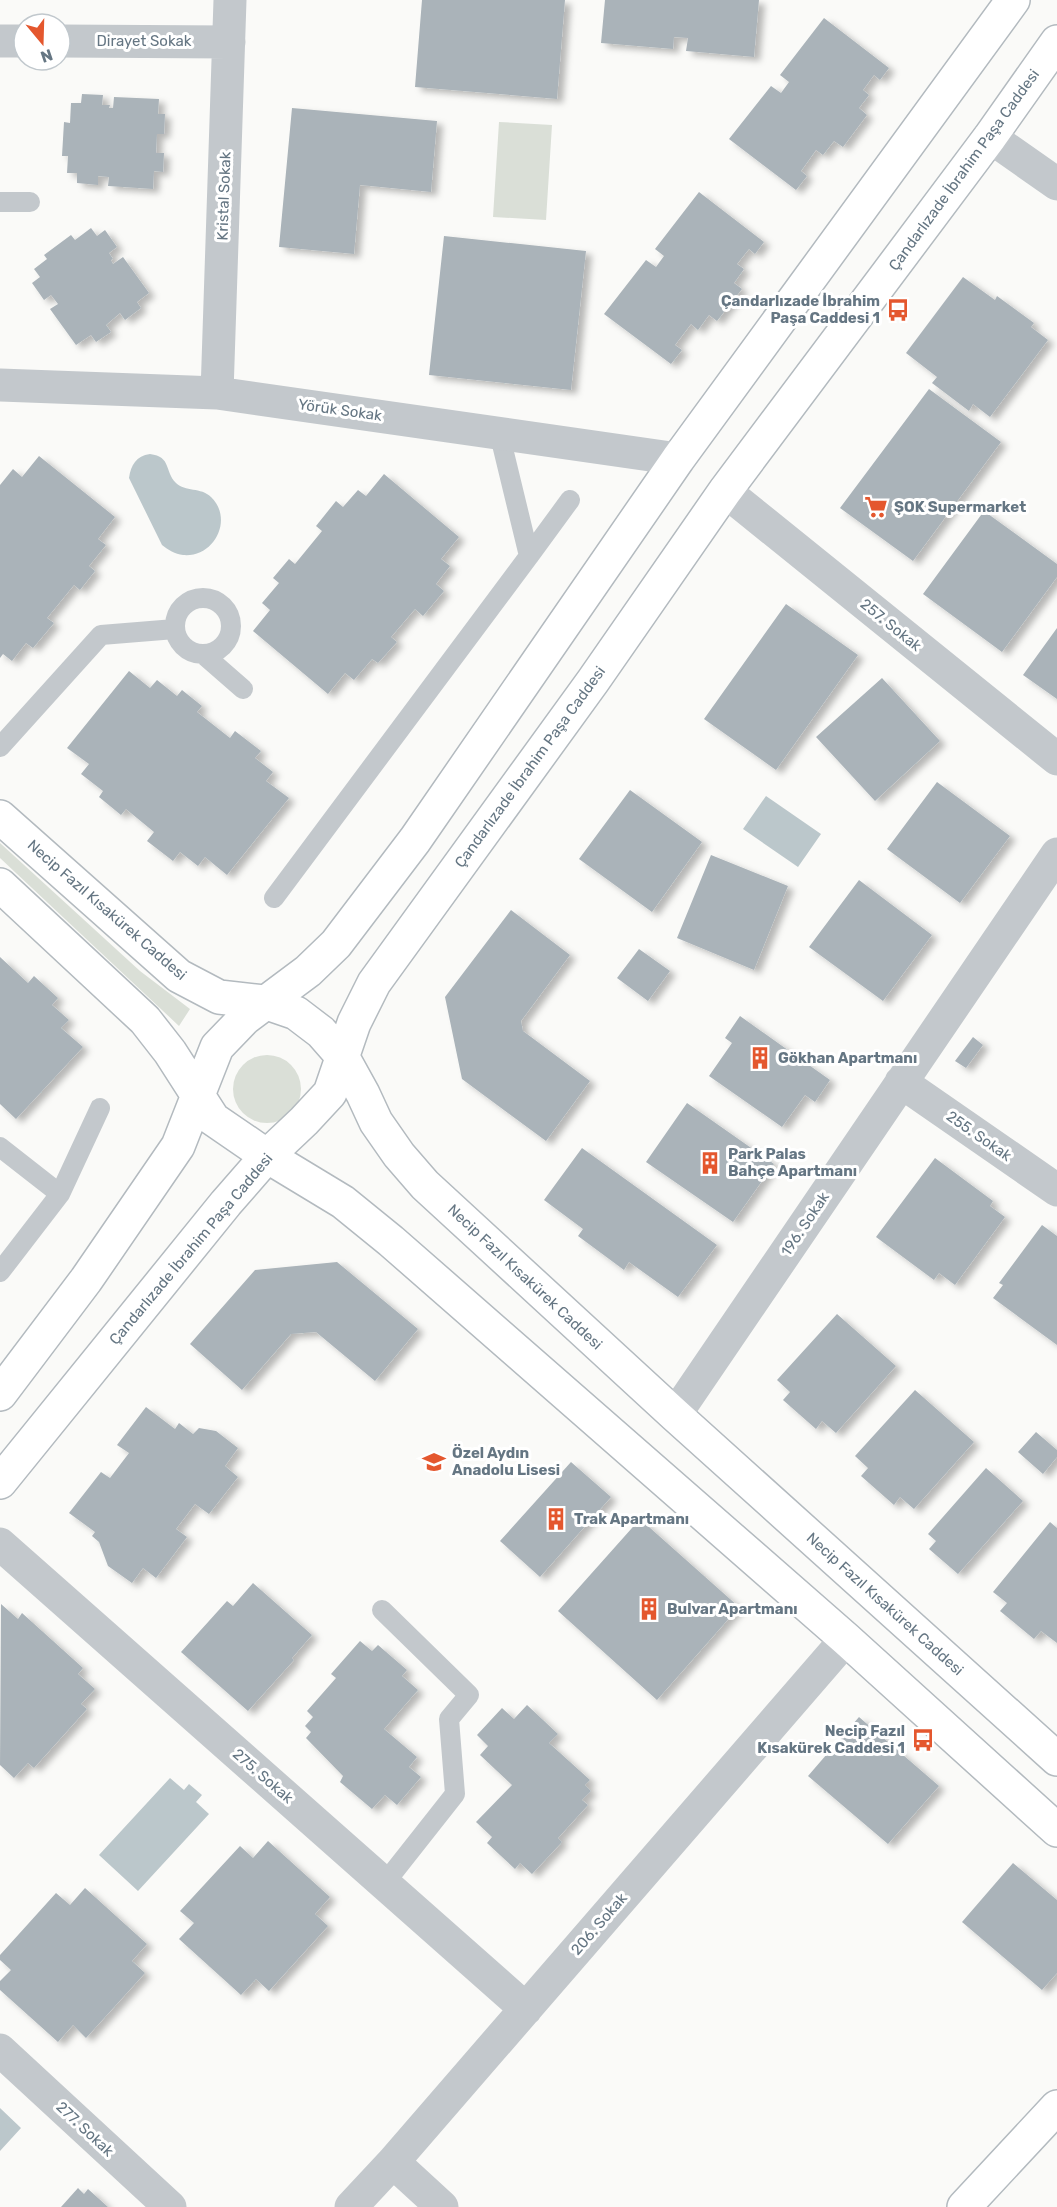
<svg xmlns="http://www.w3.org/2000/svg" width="1057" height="2207" font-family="Rubik,sans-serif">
  <defs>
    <filter id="shadow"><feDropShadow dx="6" dy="4" stdDeviation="3" flood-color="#0004"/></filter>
  </defs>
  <rect width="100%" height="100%" fill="#fafaf8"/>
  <path fill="#dadfd7" d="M499 122 552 125 546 220 493 217Z
    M0 843 140 971 190 1009 179 1026 0 858Z
    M233 1089a34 34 0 1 1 68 0a34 34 0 1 1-68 0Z"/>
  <path fill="#bbc7cb" d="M150 454C172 457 164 471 176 483 185 492 201 487 211 497 234 519 214 558 183 555 175 554 168 550 162 545L129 478C131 465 136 456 150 454Z
    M766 796 821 834 798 867 743 829Z
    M170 1778 184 1790 189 1784 202 1795 196 1802 209 1814 138 1891 99 1855Z
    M0 2108 21 2128 0 2151Z"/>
  <path fill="#aab3b9" filter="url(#shadow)" d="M422 0H565L557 99 415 87Z
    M605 0H759L754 57 686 51 688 38 674 37 673 49 601 43Z
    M824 18 889 68 880 80 874 75 863 90 869 95 859 108 867 115 843 147 834 141 823 155 816 150 801 171 807 176 796 190 729 139 771 86 781 93 789 82 780 75Z
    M82 94 103 95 102 105H110L109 108H113L114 97 159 99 158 114H165L164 134H157L156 153H164L163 172 154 171 153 189 108 186 109 177 98 176V185L77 183V173H67L68 156H62L64 122 70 123 71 103H81Z
    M292 108 437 121 431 192 360 185 354 254 279 247Z
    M699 192 764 242 755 254 749 249 737 264 744 269 734 283 742 289 717 321 709 315 698 330 691 324 675 345 682 350 671 364 604 314 646 260 656 267 664 256 655 249Z
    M91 228 97 236 105 230 117 247 109 253 113 259 111 260 113 264 123 257 149 293 137 302 141 308 125 320 120 313 106 325 111 332 96 342 91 335 76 345 50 309 58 304 51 295 44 300 32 283 40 277 34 269 47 259 44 255 71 235 75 240Z
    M444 236 586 251 571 390 429 375Z
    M963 277 995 300 997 296 1034 323 1031 327 1048 340 990 417 973 404 969 411 932 383 937 377 906 353Z
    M929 389 1001 442 913 561 840 508Z
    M39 456 115 517 98 539 106 545 89 566 95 571 80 590 74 585 47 618 54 623 33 648 26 643 12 661 3 654 0 658V485L13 469 22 477Z
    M384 474 459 537 441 559 450 566 436 584 444 591 423 616 415 609 391 637 397 642 378 663 372 659 354 680 345 673 328 694 253 631 270 610 262 603 279 583 273 578 289 559 295 564 322 531 316 526 336 501 343 507 358 490 366 496Z
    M984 511 1057 564V577L1002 652 923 594Z
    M786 604 858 655 776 770 704 719Z
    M1057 628V699L1023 675Z
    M129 671 150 688 157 680 177 696 182 690 202 706 197 712 230 738 235 731 261 751 255 758 273 772 266 781 289 798 227 875 205 857 198 866 180 852 173 861 147 841 154 832 126 809 121 815 99 797 103 791 81 774 89 764 67 748Z
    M882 678 940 741 875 801 816 737Z
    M937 782 1010 836 960 903 887 849Z
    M630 790 702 842 652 912 579 859Z
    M711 855 788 886 754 970 677 938Z
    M859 880 932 935 883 1001 809 947Z
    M511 910 570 955 521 1021 523 1031 590 1081 546 1141 462 1079 445 997Z
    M639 949 670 971 648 1001 617 978Z
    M0 957 28 983 34 976 58 998 52 1005 69 1020 61 1028 83 1047 16 1119 0 1104Z
    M740 1016 830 1080 815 1102 805 1095 782 1127 709 1076 732 1043 725 1038Z
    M973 1037 983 1045 966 1068 955 1061Z
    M687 1103 774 1164 733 1222 646 1162Z
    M582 1148 717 1245 678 1297 629 1262 624 1270 578 1236 583 1229 544 1200Z
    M935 1158 993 1201 990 1206 1005 1217 955 1285 939 1273 934 1280 876 1237Z
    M1042 1225 1057 1236V1345L993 1298 1003 1285 999 1283Z
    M337 1262 418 1329 375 1381 316 1332 291 1334 242 1390 190 1344 255 1270Z
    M837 1314 896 1366 836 1433 822 1421 816 1429 783 1400 790 1392 777 1380Z
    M915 1390 974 1442 914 1509 900 1497 894 1505 861 1476 868 1468 855 1456Z
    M146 1407 175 1429 179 1423 193 1434 199 1428 216 1431 238 1448 225 1466 238 1477 209 1514 195 1504 176 1529 187 1537 156 1578 143 1568 132 1583 108 1566 99 1542 92 1536 95 1532 69 1513 101 1472 110 1478 129 1453 117 1445Z
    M1036 1432 1057 1450V1457L1043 1474 1018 1452Z
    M571 1462 611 1497 540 1577 500 1541Z
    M986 1468 1023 1501 958 1574 929 1549 936 1541 928 1534Z
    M640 1519 739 1607 657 1700 558 1611Z
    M1050 1522 1057 1528V1643L1041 1631 1034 1639 1000 1611 1007 1603 993 1592Z
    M253 1583 312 1635 292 1658 294 1660 248 1711 181 1652 227 1601 233 1606Z
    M1 1604 18 1619 22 1613 83 1668 78 1674 95 1689 81 1704 87 1709 34 1768 28 1763 14 1778 0 1765Z
    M360 1641 372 1651 378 1645 407 1670 402 1676 418 1690 384 1729 417 1757 409 1767 421 1777 397 1805 385 1795 372 1809 340 1782 343 1776 306 1738 311 1732 305 1726 313 1717 307 1711 336 1678 331 1674Z
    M527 1705 558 1734 549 1743 590 1780 585 1785 591 1791 582 1800 588 1805 558 1838 562 1842 532 1874 520 1863 515 1869 487 1843 492 1837 476 1822 512 1785 480 1755 488 1746 477 1735 502 1708 514 1719Z
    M859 1717 939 1786 888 1844 808 1776Z
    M268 1841 330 1897 315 1914 328 1926 269 1991 256 1979 241 1995 179 1939 194 1923 180 1911 240 1846 253 1858Z
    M1013 1863 1057 1900V1973L1042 1990 962 1922Z
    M85 1888 147 1944 132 1961 145 1973 86 2038 73 2025 58 2042 0 1990V1981L11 1970 0 1960V1955L56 1893 70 1905Z
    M78 2188 84 2194 88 2189 108 2207H61Z"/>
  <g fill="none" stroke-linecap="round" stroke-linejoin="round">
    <g stroke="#b3babf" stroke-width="36">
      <path id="secondary" d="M0 817 179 976 219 997 264 1002 296 1013 321 1032 342 1056 363 1094 376 1122 399 1155 425 1185 675 1415 1057 1759
        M0 885 145 1020 170 1052 213 1119 267 1156 343 1202 391 1241 846 1639 1057 1830
        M0 1394 86 1280 178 1146 217 1047 245 1018 308 971 336 944 415 840 678 459 1013 0
        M0 1482 226 1203 267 1156 304 1121 330 1093 354 1023 374 983 593 681 725 491 990 137 1057 42
        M964 2207 1057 2107"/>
    </g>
    <path stroke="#c3c8cc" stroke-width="20" d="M0 202H30
      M529 556 570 500
      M175 626a28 28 0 1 1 56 0a28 28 0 1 1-56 0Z
      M204 655 243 689
      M0 747 101 635 175 629
      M274 898 529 556 499 432
      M0 1147 60 1194
      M0 1272 60 1194 100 1108
      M382 1610 469 1695 449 1719 455 1794 384 1884"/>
    <path stroke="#c3c8cc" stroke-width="33" d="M0 41H24
      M60 41 229 42
      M990 137 1057 184
      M0 385 217 393 678 459
      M217 393 230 0
      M725 491 1057 759
      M901 1082 1057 1190
      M675 1415 1057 854
      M0 1544 526 2009
      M0 2050 170 2207
      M393 2162 442 2207
      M351 2207 393 2162 846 1639"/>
    <use href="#secondary" stroke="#fff" stroke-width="33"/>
  </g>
  <defs>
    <g id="bus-bare" transform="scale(1.8)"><path d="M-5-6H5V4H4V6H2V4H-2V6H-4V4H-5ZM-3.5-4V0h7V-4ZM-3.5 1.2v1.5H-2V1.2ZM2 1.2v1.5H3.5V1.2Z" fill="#e4572e" stroke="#fff" stroke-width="2.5" paint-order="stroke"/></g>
    <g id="supermarket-bare" transform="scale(1.8)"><path d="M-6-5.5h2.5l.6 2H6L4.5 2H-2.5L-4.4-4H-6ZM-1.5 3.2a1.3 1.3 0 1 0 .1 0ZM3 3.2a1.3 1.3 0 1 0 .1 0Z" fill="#e4572e" stroke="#fff" stroke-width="2.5" paint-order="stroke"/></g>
    <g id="building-bare" transform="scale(1.8)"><path d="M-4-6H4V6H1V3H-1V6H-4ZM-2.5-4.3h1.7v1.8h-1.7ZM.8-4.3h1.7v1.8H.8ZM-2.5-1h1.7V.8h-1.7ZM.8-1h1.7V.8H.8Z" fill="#e4572e" stroke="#fff" stroke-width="2.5" paint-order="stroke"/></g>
    <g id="school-bare" transform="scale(1.8)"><path d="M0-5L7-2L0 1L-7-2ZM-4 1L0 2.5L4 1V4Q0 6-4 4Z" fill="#e4572e" stroke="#fff" stroke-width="2.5" paint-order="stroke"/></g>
  </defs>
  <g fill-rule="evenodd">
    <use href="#bus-bare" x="898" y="310"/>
    <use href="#supermarket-bare" x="876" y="507"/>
    <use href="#building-bare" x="760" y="1058"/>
    <use href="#building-bare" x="710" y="1163"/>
    <use href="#school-bare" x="434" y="1462"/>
    <use href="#building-bare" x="556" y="1519"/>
    <use href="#building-bare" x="649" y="1609"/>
    <use href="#bus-bare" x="923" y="1740"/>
  </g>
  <g text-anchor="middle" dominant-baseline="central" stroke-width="6" stroke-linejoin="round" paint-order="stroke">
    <g font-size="15" fill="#657683" stroke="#fff">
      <text x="144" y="41">Dirayet Sokak</text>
      <text transform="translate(964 170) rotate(-54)">Çandarlızade İbrahim Paşa Caddesi</text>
      <text transform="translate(224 196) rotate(-88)">Kristal Sokak</text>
      <text transform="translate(340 410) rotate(8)">Yörük Sokak</text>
      <text transform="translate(891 625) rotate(39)">257. Sokak</text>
      <text transform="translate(530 767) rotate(-54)">Çandarlızade İbrahim Paşa Caddesi</text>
      <text transform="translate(107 910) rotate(41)">Necip Fazıl Kısakürek Caddesi</text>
      <text transform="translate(979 1136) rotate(35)">255. Sokak</text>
      <text transform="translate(805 1224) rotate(-56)">196. Sokak</text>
      <text transform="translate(191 1249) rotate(-50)">Çandarlızade İbrahim Paşa Caddesi</text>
      <text transform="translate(525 1277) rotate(43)">Necip Fazıl Kısakürek Caddesi</text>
      <text transform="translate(885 1604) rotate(42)">Necip Fazıl Kısakürek Caddesi</text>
      <text transform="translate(263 1776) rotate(41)">275. Sokak</text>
      <text transform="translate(599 1924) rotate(-49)">206. Sokak</text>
      <text transform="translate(85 2129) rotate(43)">277. Sokak</text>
    </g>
    <g font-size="15" font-weight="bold" fill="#657683" stroke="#fff" text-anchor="start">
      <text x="880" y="301" text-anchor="end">Çandarlızade İbrahim<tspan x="880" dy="17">Paşa Caddesi 1</tspan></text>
      <text x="894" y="507">ŞOK Supermarket</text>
      <text x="778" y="1058">Gökhan Apartmanı</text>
      <text x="728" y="1154">Park Palas<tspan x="728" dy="17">Bahçe Apartmanı</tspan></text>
      <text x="452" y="1453">Özel Aydın<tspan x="452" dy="17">Anadolu Lisesi</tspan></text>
      <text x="574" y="1519">Trak Apartmanı</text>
      <text x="667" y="1609">Bulvar Apartmanı</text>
      <text x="905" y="1731" text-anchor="end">Necip Fazıl<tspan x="905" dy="17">Kısakürek Caddesi 1</tspan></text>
    </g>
  </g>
  <g transform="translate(42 42) rotate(161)"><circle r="28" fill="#ffffff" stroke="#c1c8cd" stroke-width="1.5"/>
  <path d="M0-4.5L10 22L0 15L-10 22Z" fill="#e4572e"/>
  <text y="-9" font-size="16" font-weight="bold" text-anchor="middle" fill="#657683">N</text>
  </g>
</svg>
